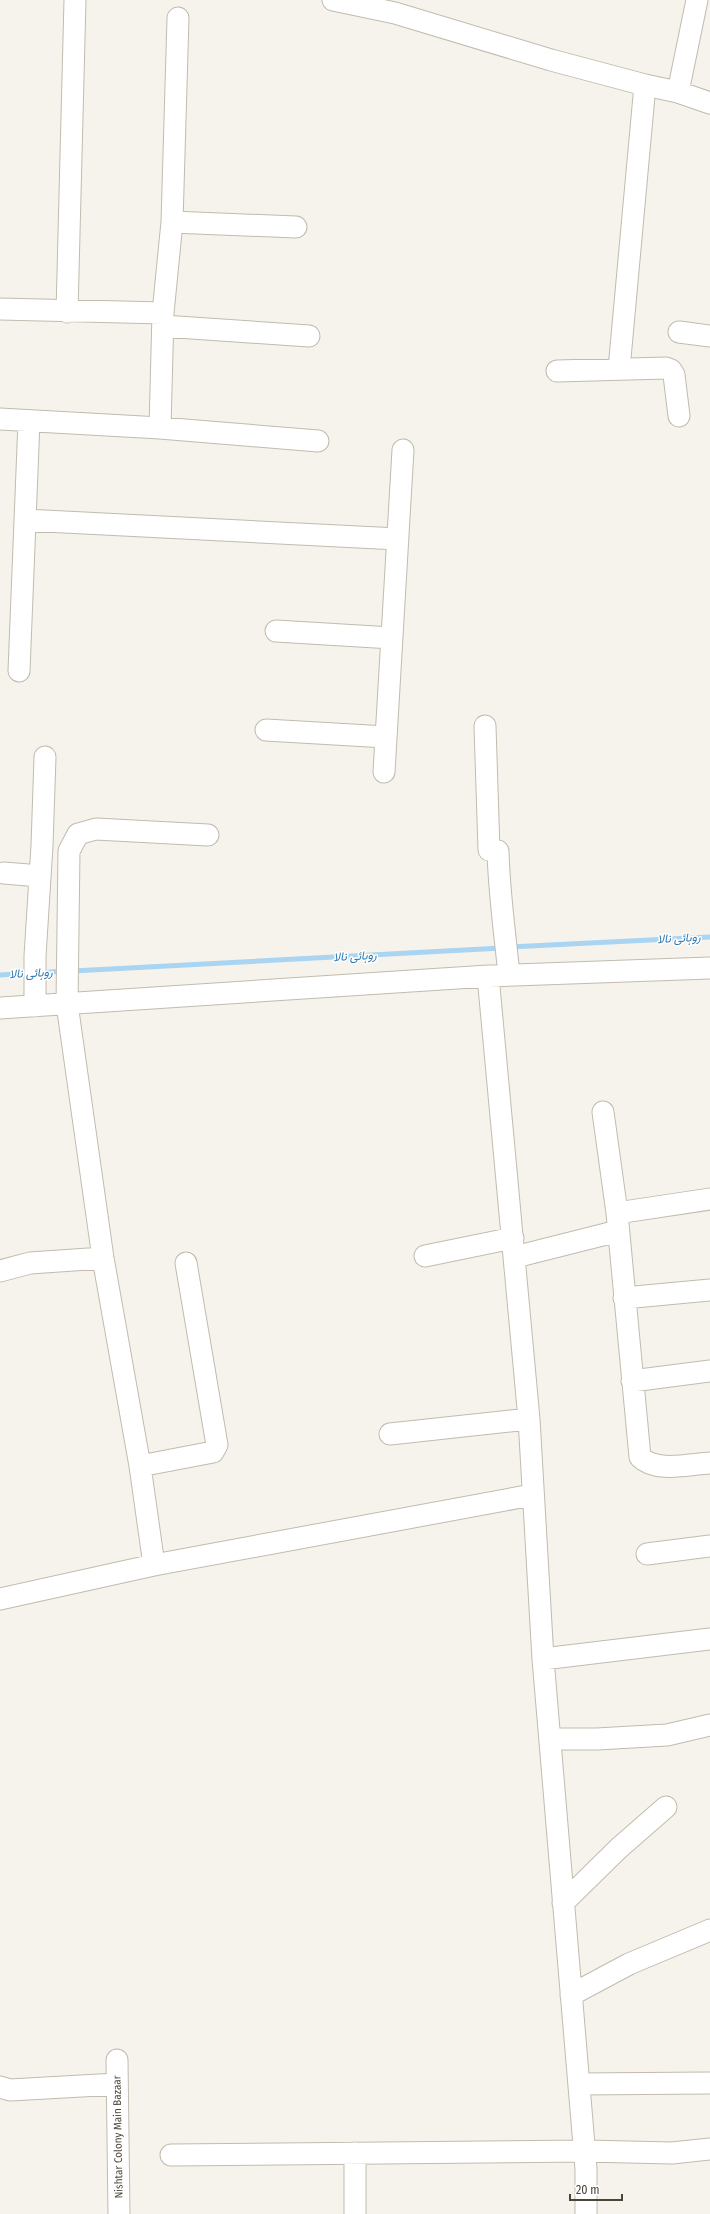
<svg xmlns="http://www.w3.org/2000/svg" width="710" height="2214" font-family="'Fira Sans Condensed',Vazirmatn,sans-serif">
  <rect width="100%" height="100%" fill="#f6f3ec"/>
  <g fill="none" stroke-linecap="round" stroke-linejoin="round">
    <path stroke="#a9d4f2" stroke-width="5" d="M510 947 710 937
      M73 971 502 948
      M39 973 63 971
      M0 975 31 973"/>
    <g stroke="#c2bbae" stroke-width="23">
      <path id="minor" d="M333 0 395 13 551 60 645 85 678 92 710 103
        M678 92 697 0
        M172 222 296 227
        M0 309 163 313
        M67 312 75 0
        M163 326 309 336
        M679 332 710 336
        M619 369 645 85
        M557 371 666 368 671 370 674 375 679 416
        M0 419 160 428 318 441
        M160 428 163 313 172 222 178 18
        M25 520 398 539
        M276 631 392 638
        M19 671 29 421
        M485 726 489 850 498 851C499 893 505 934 509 975
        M266 730 386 737
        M384 772 403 450
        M4 873 40 876
        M488 976 529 1419 543 1659 586 2169V2214
        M35 1006V956L42 846 45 757
        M0 1008 488 976 710 968
        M603 1112 617 1213 640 1457C656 1473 690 1464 710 1463
        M617 1213 710 1199
        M425 1256 513 1238
        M515 1257 618 1231
        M0 1271 30 1263 103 1258
        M624 1298 710 1290
        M632 1381 710 1371
        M390 1434 529 1419
        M140 1466 213 1452 217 1445 186 1263
        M647 1554 710 1546
        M154 1565 140 1466 103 1258 67 1004 69 851 78 834 96 829 208 835
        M0 1599 154 1565 532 1495
        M543 1659 710 1639
        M551 1739H597L667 1735 710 1725
        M563 1903 619 1848 666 1807
        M571 1995 629 1964 710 1930
        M117 2060 119 2214
        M579 2084 710 2083
        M0 2087 10 2090 117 2084
        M355 2153V2214
        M171 2155 585 2151 672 2153 710 2149"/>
    </g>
    <use href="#minor" stroke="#fff" stroke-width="21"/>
  </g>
  <g text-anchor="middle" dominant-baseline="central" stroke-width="3" stroke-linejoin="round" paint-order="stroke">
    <g font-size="11" fill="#4b4439" stroke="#fff">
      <text transform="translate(118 2137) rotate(-91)">Nishtar Colony Main Bazaar</text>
    </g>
    <g font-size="12" font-style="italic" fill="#2e7ab2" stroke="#fff">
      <text transform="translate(679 938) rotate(-3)">روہائی نالا</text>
      <text transform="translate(355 956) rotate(-3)">روہائی نالا</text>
      <text transform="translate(31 973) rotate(-3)">روہائی نالا</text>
    </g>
  </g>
  <path d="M570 2194v6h52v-6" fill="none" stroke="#4b4439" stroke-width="2"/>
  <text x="576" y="2194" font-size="12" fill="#4b4439" stroke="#ffffff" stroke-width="3" paint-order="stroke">20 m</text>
</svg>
